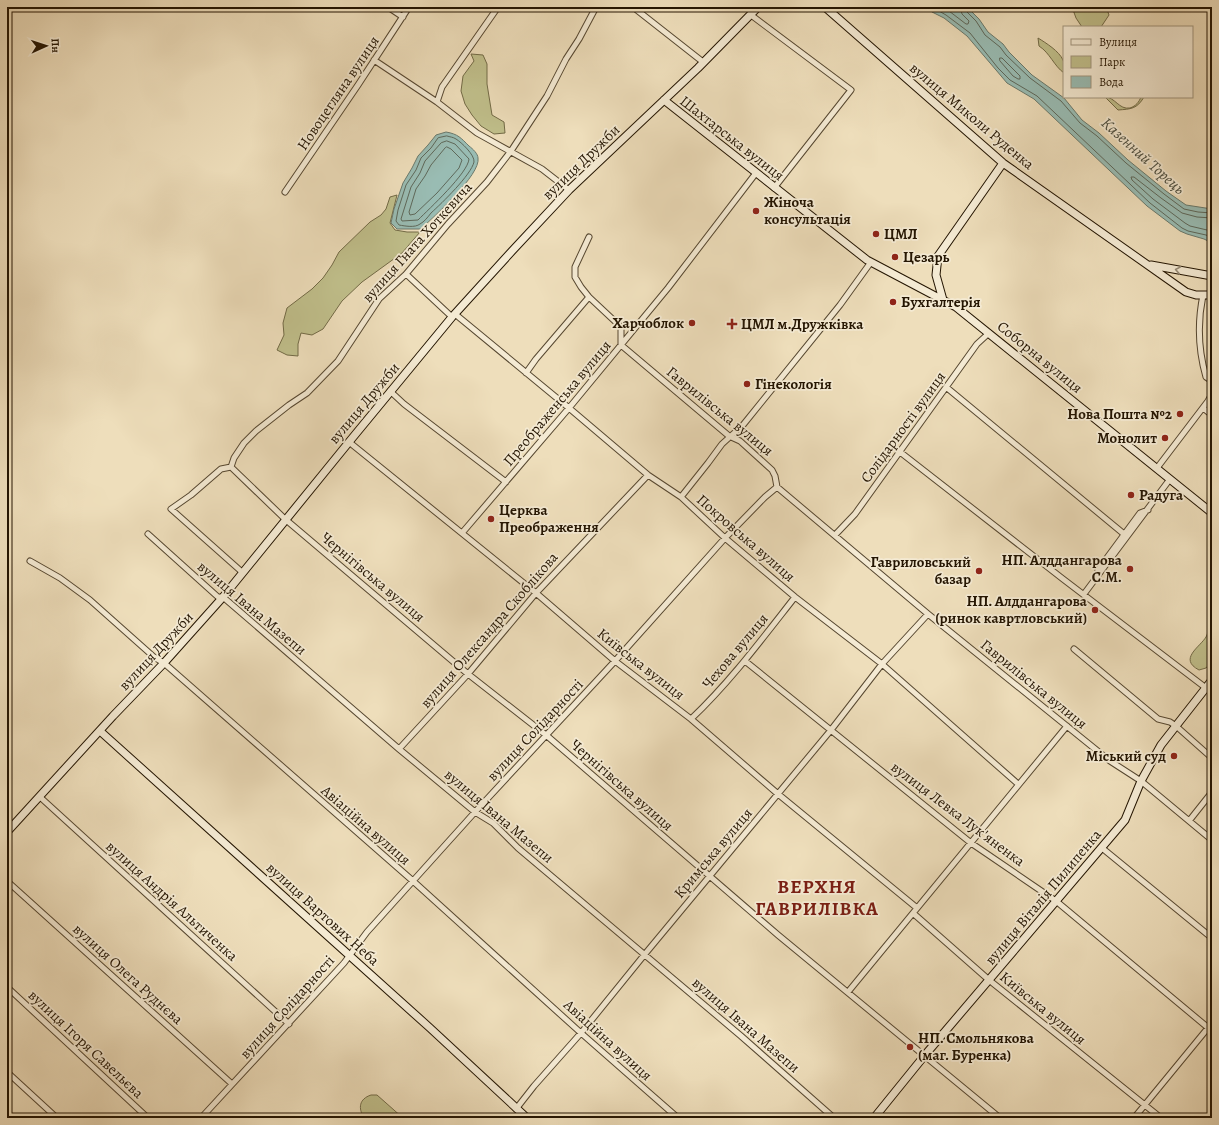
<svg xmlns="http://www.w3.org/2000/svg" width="1219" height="1125" font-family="Alegreya,serif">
  <rect width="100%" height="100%" fill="#eedebb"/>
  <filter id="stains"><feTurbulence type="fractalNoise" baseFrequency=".005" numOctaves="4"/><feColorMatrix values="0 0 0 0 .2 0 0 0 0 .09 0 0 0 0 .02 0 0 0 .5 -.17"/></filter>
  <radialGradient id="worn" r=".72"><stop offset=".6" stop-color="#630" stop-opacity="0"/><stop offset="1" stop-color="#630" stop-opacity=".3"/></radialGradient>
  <path fill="#c0bf8b" stroke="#726a46" d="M1072 7H1106L1109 15 1101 27H1082L1076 18Z
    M1038 38C1046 43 1059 51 1063 60 1065 64 1064 69 1064 73 1054 66 1050 53 1039 46Z
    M471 54 483 55 487 64V84L492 115 504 122 505 133 494 134 481 126 472 115 465 104 461 91 463 76 474 61Z
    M1105 97C1115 97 1119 110 1130 108 1136 106 1139 102 1141 97H1144C1137 109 1131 109 1118 110Z
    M397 195 390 223 395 230 407 232H420L402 253 362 282 342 301 323 329 312 335 301 333 298 344V356L287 355 277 350 284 335 283 323 287 308 312 289 323 278 332 265 339 252 370 222 381 215 386 209 390 197Z
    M1212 618V661L1206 668 1199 670C1178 659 1200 647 1206 637 1209 632 1208 625 1209 621Z
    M371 1095H377L403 1118H364C358 1108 359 1099 371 1095Z"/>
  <path fill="#99bcb3" stroke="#6a796c" d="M926 7H967L979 19 988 32 1003 44 1009 52 1032 75 1064 98 1082 120 1099 133 1128 160 1166 191 1186 205 1212 209V243L1204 239 1187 234 1180 231 1147 206 1034 99 1007 83 996 70 967 36 944 18 932 12Z
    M446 132C458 134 461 138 469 146 473 149 478 154 478 158 481 175 433 217 421 229H397L391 223 394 209 403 183 412 168 418 156 428 145 436 135Z"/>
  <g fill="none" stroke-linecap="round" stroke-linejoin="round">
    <path stroke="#5e685a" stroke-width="1" d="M932 7 946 15 970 33 998 68 1010 80 1037 96 1150 203 1182 228 1188 231 1206 235 1212 238
      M942 7 949 11 966 24H968L969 21 962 14 960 7
      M965 7 966 11 976 21 985 35 1000 47 1006 55 1030 78 1061 101 1080 123 1097 136 1126 163 1164 194 1184 209 1198 212 1212 213
      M1000 58H1002L1020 76V79H1018L1013 76 1000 61Z
      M447 136C450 137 453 137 456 139 461 142 475 155 474 162 471 175 442 203 431 213 428 217 424 222 420 224 415 228 405 226 399 225L396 221 398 210 406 185 416 170 421 158 431 148 438 138Z
      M447 141 455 144 469 159C468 173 429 209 418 220L402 221 401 219 411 187 420 173 425 161 441 143Z
      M447 147 451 149 462 160 459 168 437 193 415 214 410 215 409 212 416 189 425 176 431 165 445 148Z
      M1212 218 1197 217 1182 213 1161 198 1134 177H1131L1132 180 1153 199 1185 223 1190 226 1207 230 1212 233"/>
    <g stroke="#564730" stroke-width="7">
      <path id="street" d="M388 7 403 17
        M633 7 703 62
        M751 15 851 90 774 188
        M374 60 437 102 477 133 542 169 569 190
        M437 102 442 87 498 7
        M285 192 358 85 409 7
        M589 237 575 267V277L581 287 589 297 621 327V345L729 436 740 441 772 470 775 476 777 487 928 614 1110 761 1141 781 1212 840
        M406 274 452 317
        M1203 295C1197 324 1198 349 1206 377L1212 381
        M455 314 569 408 648 475 681 497 725 538 795 597 882 664 1018 784
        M526 373 536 359 589 297
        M946 387 1124 534
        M390 391 404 404 506 482
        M1203 408 1212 415
        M349 442 536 593 615 661 691 719 778 794 917 908
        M900 452 1063 579 1206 688
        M231 467 285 519 468 674 546 735 778 935 1000 1118
        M1157 468 1208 401 1212 394
        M681 497 708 463 722 444 743 425 840 305 871 262
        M462 533 569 408 668 288 756 173
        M148 534 218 597H223L399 749 475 812 493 823 518 848 741 1036 834 1118
        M835 535 855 514 977 344 989 333
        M30 561 60 578 90 600 154 657 164 663 413 881 581 1033 678 1118
        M1098 570 1140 513 1148 510
        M242 572 171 509 191 495 221 469 231 467 234 458 244 443 256 431 289 405 307 393 338 361 379 299 406 274 448 224 487 182 511 151 547 96 566 59 579 39 596 7
        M1084 594 1170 479
        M1074 649 1158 719 1170 722 1176 726 1212 758
        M745 661 971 843 1056 901 1212 1031
        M691 719C730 682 762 639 795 597
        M399 749 468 674 536 593 648 475
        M40 797 289 1024
        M1189 821 1212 792
        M1102 848 1212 938
        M7 881 232 1084
        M914 914 989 980 1161 1118
        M7 987 148 1118
        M848 992 1067 726
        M7 1072 57 1118
        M516 1109 534 1086 581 1033 645 954 831 730 882 664 928 614
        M201 1118 344 963 367 932 475 812 615 661 725 538 765 497 777 487
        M1134 1118 1212 1023"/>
    </g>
    <g stroke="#241502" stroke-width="9">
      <path id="secondary" d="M825 7 1003 163 1186 292 1196 295H1212
        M664 100 867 260 956 307 1212 513
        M1151 265 1212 276
        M943 300 936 275 938 256 1003 163
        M100 731 430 1028 527 1118
        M7 832 113 716 164 663 223 597 349 442 452 317 512 251 569 190 698 68 758 7
        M874 1118 925 1055 1125 820 1141 781 1161 745 1212 680"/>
    </g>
    <use href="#street" stroke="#f4ead3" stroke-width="5"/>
    <use href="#secondary" stroke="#f4ead3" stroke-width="7"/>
  </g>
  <defs><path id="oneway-chevron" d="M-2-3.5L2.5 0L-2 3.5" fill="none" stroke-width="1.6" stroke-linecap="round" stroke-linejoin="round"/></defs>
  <use stroke="#968a75" href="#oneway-chevron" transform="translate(1178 270) rotate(-170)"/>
  <g fill="#8f2418" stroke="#f4ead3" stroke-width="1.5">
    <circle cx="756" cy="211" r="4"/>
    <circle cx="876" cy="234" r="4"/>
    <circle cx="895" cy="257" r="4"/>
    <circle cx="893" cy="302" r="4"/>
    <circle cx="692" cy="323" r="4"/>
    <path d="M730 318h4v4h4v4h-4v4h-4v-4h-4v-4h4z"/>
    <circle cx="747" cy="384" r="4"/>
    <circle cx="1180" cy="414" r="4"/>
    <circle cx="1165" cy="438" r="4"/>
    <circle cx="1131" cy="495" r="4"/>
    <circle cx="491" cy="519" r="4"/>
    <circle cx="1130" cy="569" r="4"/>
    <circle cx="979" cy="571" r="4"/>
    <circle cx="1095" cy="610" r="4"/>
    <circle cx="1174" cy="756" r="4"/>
    <circle cx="910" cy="1047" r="4"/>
  </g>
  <g text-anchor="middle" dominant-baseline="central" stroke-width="3.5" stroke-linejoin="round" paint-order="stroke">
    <g font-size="15" fill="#241502" stroke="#f4ead3">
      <text transform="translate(338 93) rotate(-56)">Новоцегляна вулиця</text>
      <text transform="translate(972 116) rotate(40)">вулиця Миколи Руденка</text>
      <text transform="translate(732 138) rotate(38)">Шахтарська вулиця</text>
      <text transform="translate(581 162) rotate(-44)">вулиця Дружби</text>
      <text transform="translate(417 242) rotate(-48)">вулиця Гната Хоткевича</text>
      <text transform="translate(1040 357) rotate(39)">Соборна вулиця</text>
      <text transform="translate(364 403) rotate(-50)">вулиця Дружби</text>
      <text transform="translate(557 403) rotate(-50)">Преображенська вулиця</text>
      <text transform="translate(720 411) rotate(39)">Гаврилівська вулиця</text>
      <text transform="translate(903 427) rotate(-54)">Солідарності вулиця</text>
      <text transform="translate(746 538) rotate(41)">Покровська вулиця</text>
      <text transform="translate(373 577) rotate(40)">Чернігівська вулиця</text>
      <text transform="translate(252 608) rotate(40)">вулиця Івана Мазепи</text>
      <text transform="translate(489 630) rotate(-49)">вулиця Олександра Скоблікова</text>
      <text transform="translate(156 651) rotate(-47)">вулиця Дружби</text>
      <text transform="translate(735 651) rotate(-50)">Чехова вулиця</text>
      <text transform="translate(641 664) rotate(38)">Київська вулиця</text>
      <text transform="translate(1034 684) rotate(39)">Гаврилівська вулиця</text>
      <text transform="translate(535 730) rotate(-47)">вулиця Солідарності</text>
      <text transform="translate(622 785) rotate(41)">Чернігівська вулиця</text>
      <text transform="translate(958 814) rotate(37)">вулиця Левка Лук'яненка</text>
      <text transform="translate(499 816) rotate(40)">вулиця Івана Мазепи</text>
      <text transform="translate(366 825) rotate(41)">Авіаційна вулиця</text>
      <text transform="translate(713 853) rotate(-50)">Кримська вулиця</text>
      <text transform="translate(1043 897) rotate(-50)">вулиця Віталія Пилипенка</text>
      <text transform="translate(172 901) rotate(42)">вулиця Андрія Альтиченка</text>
      <text transform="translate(323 914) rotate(42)">вулиця Вартових Неба</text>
      <text transform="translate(128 974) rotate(42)">вулиця Олега Руднєва</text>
      <text transform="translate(287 1007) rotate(-48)">вулиця Солідарності</text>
      <text transform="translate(1043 1008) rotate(39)">Київська вулиця</text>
      <text transform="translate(746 1025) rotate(41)">вулиця Івана Мазепи</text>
      <text transform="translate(608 1040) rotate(42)">Авіаційна вулиця</text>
      <text transform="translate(86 1044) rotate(43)">вулиця Ігоря Савельєва</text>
    </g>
    <g font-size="15" font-weight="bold" fill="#241502" stroke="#f4ead3" text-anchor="start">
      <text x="764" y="202">Жіноча<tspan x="764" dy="17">консультація</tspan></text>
      <text x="884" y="234">ЦМЛ</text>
      <text x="903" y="257">Цезарь</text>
      <text x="901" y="302">Бухгалтерія</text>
      <text x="684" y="323" text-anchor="end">Харчоблок</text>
      <text x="741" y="324">ЦМЛ м.Дружківка</text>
      <text x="755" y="384">Гінекологія</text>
      <text x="1172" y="414" text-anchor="end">Нова Пошта №2</text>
      <text x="1157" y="438" text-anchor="end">Монолит</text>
      <text x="1139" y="495">Радуга</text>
      <text x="499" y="510">Церква<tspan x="499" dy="17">Преображення</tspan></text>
      <text x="1122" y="560" text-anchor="end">НП. Алддангарова<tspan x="1122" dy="17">С.М.</tspan></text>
      <text x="971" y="562" text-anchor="end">Гавриловський<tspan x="971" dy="17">базар</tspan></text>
      <text x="1087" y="601" text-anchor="end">НП. Алддангарова<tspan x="1087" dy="17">(ринок кавртловський)</tspan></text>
      <text x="1166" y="756" text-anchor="end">Міський суд</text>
      <text x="918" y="1038">НП. Смольнякова<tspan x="918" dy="17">(маг. Буренка)</tspan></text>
    </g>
    <g font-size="16" font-style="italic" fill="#4d4f40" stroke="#f4ead3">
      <text transform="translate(1143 156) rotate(42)">Казенний Торець</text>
    </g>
    <g font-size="19" font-weight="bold" letter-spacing="1" fill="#7a1f14" stroke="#f4ead3">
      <text x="817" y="887">ВЕРХНЯ<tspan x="817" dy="22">ГАВРИЛІВКА</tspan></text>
    </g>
  </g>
  <rect width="1219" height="1125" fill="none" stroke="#eedebb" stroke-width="24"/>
  <rect x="8" y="8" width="1203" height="1109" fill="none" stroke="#241502" stroke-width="2"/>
  <rect x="12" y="12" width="1195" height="1101" fill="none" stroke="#241502"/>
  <rect x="1063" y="26" width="130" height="72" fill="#f4ead3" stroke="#a1957f"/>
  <rect x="1071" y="39" width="20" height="6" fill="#f4ead3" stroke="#a1957f"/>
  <text x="1099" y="46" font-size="12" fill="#241502">Вулиця</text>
  <rect x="1071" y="56" width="20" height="12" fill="#c0bf8b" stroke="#a1957f"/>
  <text x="1099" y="66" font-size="12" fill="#241502">Парк</text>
  <rect x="1071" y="76" width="20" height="12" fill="#99bcb3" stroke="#a1957f"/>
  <text x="1099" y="86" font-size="12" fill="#241502">Вода</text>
  <g transform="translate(46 46) rotate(87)" stroke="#f4ead3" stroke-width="3" paint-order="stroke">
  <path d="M0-3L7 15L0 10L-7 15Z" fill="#241502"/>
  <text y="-6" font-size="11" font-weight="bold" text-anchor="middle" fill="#241502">Пн</text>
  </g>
  <rect width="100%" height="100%" filter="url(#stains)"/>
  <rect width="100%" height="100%" fill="url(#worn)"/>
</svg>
